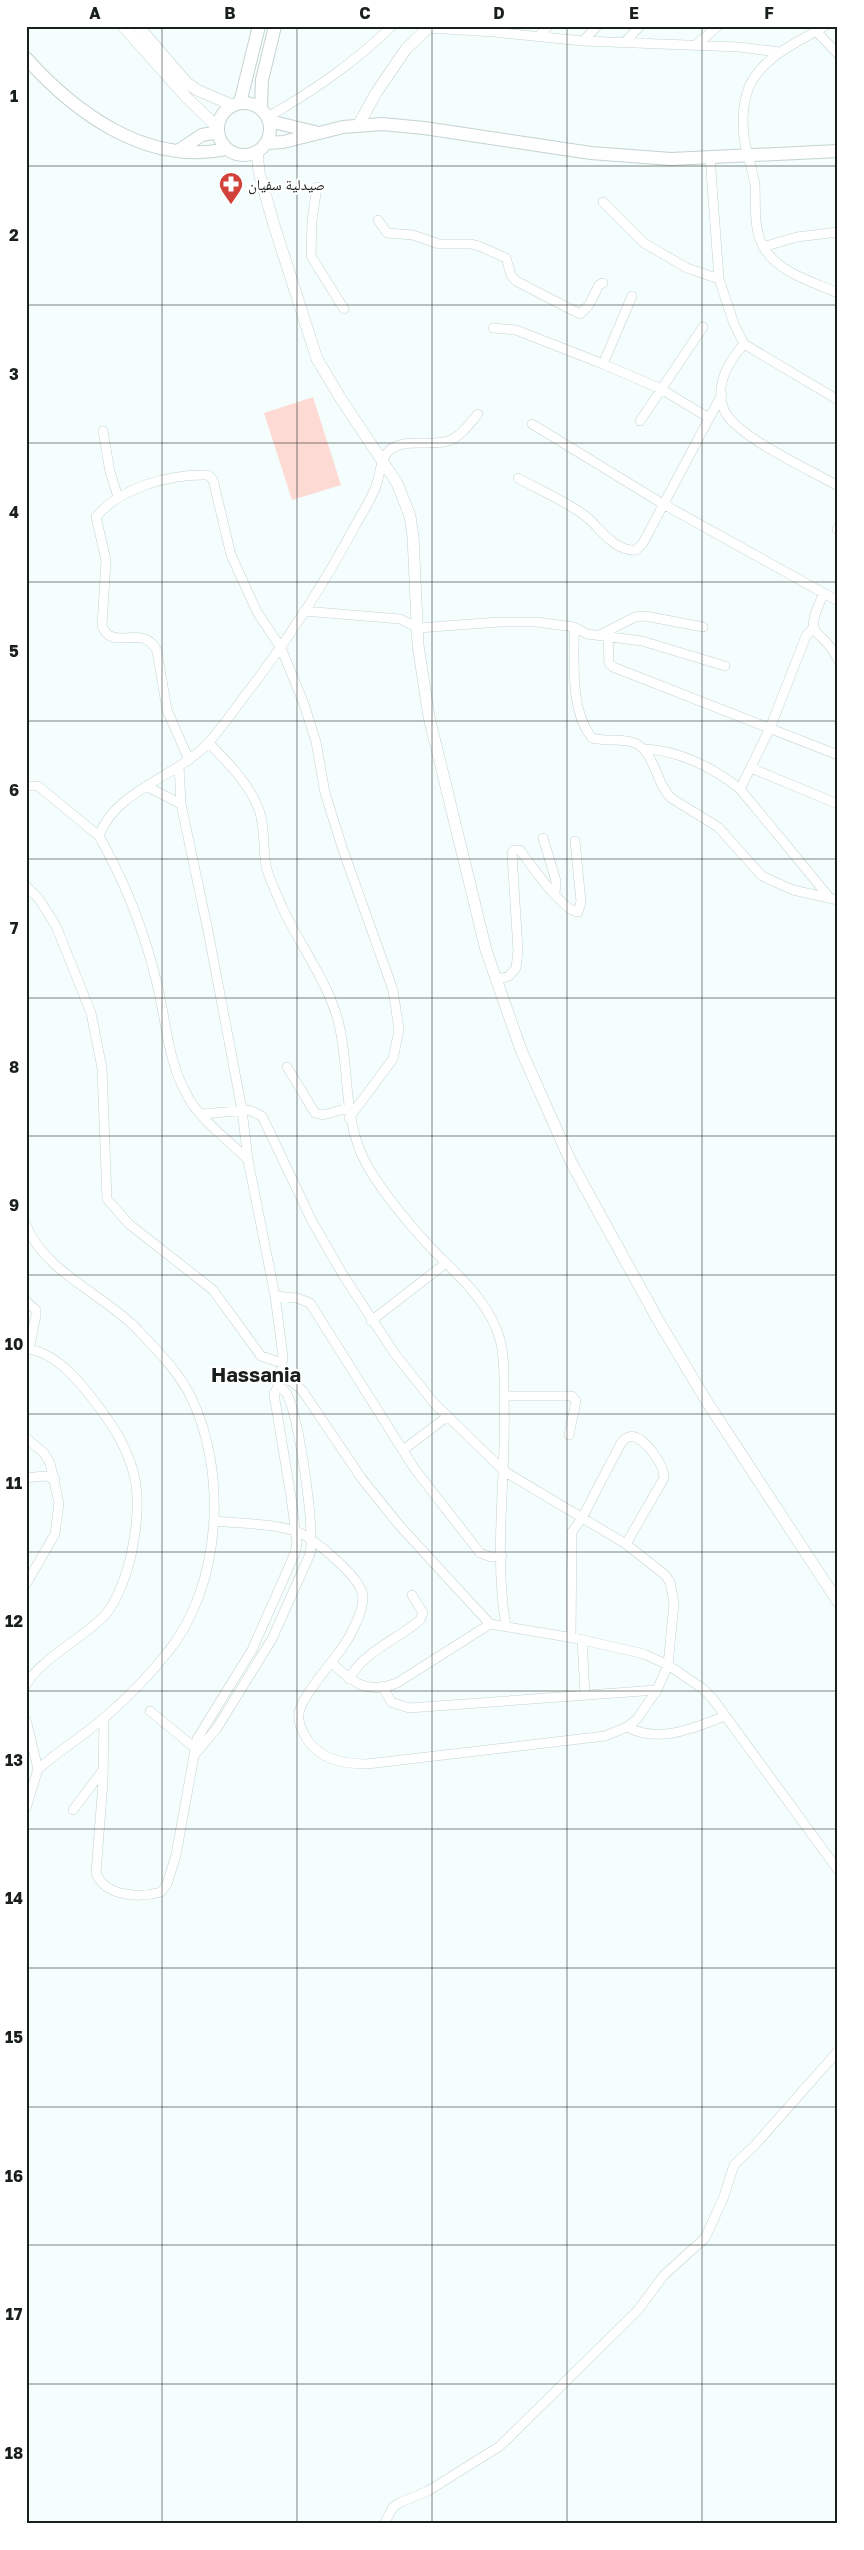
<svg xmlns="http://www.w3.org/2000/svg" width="864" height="2550" font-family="'Golos Text','Noto Naskh Arabic',sans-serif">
  <rect width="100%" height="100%" fill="#f3fefd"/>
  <path fill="#fedad5" d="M313 397 341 485 292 500 264 413Z"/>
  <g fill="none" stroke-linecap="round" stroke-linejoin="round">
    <g stroke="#c5d3d1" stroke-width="10">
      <path id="minor" d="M825 26C800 41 768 54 752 81 742 98 741 128 746 148 749 160 753 172 755 185 756 204 753 231 764 248 779 273 813 282 838 293
        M428 28 494 32 583 41 739 47 779 52
        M816 31 838 54
        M538 37 548 26
        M583 41 597 26
        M624 43 640 26
        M696 45 718 26
        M268 117C314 90 353 64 392 26
        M710 157 719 279 734 324 744 344 838 400
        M317 187 312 220 311 256 344 309
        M603 202 644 243 687 268 719 279
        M378 220 387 233 413 235 439 244H471L479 246 506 258 511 275 516 281 580 314 589 305 599 285 603 283
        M763 247 797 237 838 232
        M493 328 516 330 603 364 661 389 709 418
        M744 344C729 361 714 386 724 410 736 437 811 470 838 486
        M603 364 632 296
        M640 421 703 327
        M532 424 663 504 838 601
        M103 431 110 472 118 497
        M518 478C537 489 574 505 589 519 602 531 616 552 636 550L643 543 722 394
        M837 529 838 530
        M824 593C800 643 822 624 838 660
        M304 611 400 619 418 628 499 622H536L567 626 574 627 587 634 642 641 725 666
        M574 627C575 662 569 709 592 738 606 742 621 738 635 743 655 752 656 784 671 798L718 827 762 876 793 890 838 900
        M600 635 635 617 645 616 703 627
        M608 636 609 663 613 667 838 755
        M209 743C228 763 251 785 260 813 265 830 263 849 266 866 269 879 277 894 282 907 301 948 331 985 340 1029 349 1072 344 1112 361 1153 374 1183 411 1227 434 1251 459 1276 491 1304 500 1340 505 1358 504 1379 504 1398 507 1473 493 1551 506 1626
        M644 749C678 750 714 768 740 789L829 897
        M189 760 167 710 157 651C143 622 113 653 102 626L106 560 96 517C121 487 170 474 208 475L213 480 231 555 257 612 281 648 304 704 316 742 325 793 343 850 393 990 399 1030 393 1059 349 1118
        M751 768 838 804
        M26 786H38L99 836
        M146 786 181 804 179 766
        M740 789 770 728 806 636 813 628
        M543 838 556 881 555 894
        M26 886 39 899 56 926 91 1013 102 1068 107 1199 129 1224 213 1290 261 1356 282 1363
        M495 980 509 976 516 968 518 951 512 853 514 850H520C530 864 563 911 578 912L581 902 575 841
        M287 1067 315 1113 323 1115 348 1108
        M202 1114 249 1110 262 1116 312 1221 343 1275 395 1354 434 1403 504 1471 626 1544 665 1575 670 1582 674 1603 668 1665 657 1690 637 1719 627 1727 605 1736 367 1764C340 1764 315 1758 303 1732 298 1722 297 1714 302 1704 316 1676 343 1654 355 1625 360 1615 365 1603 362 1592 356 1574 313 1537 295 1531 271 1523 241 1524 216 1521
        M248 1160C230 1141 200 1120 188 1097 167 1060 167 1024 157 984 145 933 125 882 99 836 116 789 178 777 209 742 225 724 238 704 253 685 291 635 325 582 355 526 362 513 371 500 376 486 380 476 380 462 386 454 399 436 430 447 448 441 461 437 470 423 478 414
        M26 1225C45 1272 101 1293 135 1327 155 1348 177 1370 190 1395 228 1471 222 1586 167 1653 149 1676 126 1699 104 1718 83 1736 59 1751 38 1769
        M275 1296 297 1298 310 1303 414 1468 480 1553 491 1557 502 1556
        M26 1301 36 1310V1315L29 1349
        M371 1321 446 1263
        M26 1349C57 1351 84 1387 101 1410 140 1462 144 1498 130 1560 125 1578 118 1600 105 1615 85 1637 39 1660 26 1685
        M281 1373 302 1390 362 1479 399 1525 490 1624
        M504 1396H572L576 1401 569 1435
        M26 1438 44 1453 50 1463 59 1503 55 1534 26 1584
        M403 1450 448 1416
        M26 1478 44 1476 55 1479
        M571 1637 572 1532 582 1518 621 1443 626 1438 632 1436C646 1439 664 1464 664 1478L626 1544
        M582 1640 585 1695
        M332 1663C354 1684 367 1694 397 1683L490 1624 579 1639 644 1654 668 1665 702 1688 713 1699 838 1870
        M349 1679C364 1651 397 1640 420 1620L423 1613 412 1595
        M384 1689 391 1702 409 1708 657 1690
        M150 1711 195 1748
        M104 1718 103 1782 96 1873C105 1897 140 1898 161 1892L167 1884 176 1855 197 1739 252 1650 295 1553 297 1543 291 1497 274 1394 279 1385 283 1356 275 1296 248 1160 242 1110 208 931 181 804
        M26 1720 38 1769 26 1808
        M627 1727C659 1744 694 1728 725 1716
        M195 1754 217 1728 272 1639 310 1554C315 1527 299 1418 287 1394 285 1391 281 1388 279 1385
        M73 1810 103 1770
        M384 2524 393 2507 399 2503 428 2491 500 2446 638 2310 664 2275 705 2238 723 2199 734 2165 755 2145 838 2051"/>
    </g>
    <g stroke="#c5d3d1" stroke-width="12">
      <path id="tertiary" d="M123 26 186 97 218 128
        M138 26 187 83 197 90 232 105
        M359 124 376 93 406 49 430 26
        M257 151 259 172 273 222 317 359 341 399 397 483 410 516 413 536 418 645 429 717 486 950 521 1050 571 1162 658 1320 707 1402 838 1602"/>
    </g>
    <g stroke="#c5d3d1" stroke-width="14">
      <path id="secondary" d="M26 58C76 114 148 166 227 149
        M218 129a26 26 0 1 1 52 0a26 26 0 1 1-52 0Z
        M240 103 259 26
        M261 108 262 80 275 26
        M269 121 315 132
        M266 143 283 142 343 127 382 124 424 128 591 153 671 159 838 151
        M179 150 202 135 218 132"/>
    </g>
    <use href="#minor" stroke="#fff" stroke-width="9"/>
    <use href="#tertiary" stroke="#fff" stroke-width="11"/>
    <use href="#secondary" stroke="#fff" stroke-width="12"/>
  </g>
  <path fill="none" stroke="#191e1e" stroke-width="1" stroke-opacity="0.55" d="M162 26V2524M297 26V2524M432 26V2524M567 26V2524M702 26V2524M26 166H838M26 305H838M26 443H838M26 582H838M26 721H838M26 859H838M26 998H838M26 1136H838M26 1275H838M26 1414H838M26 1552H838M26 1691H838M26 1829H838M26 1968H838M26 2107H838M26 2245H838M26 2384H838"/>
  <defs>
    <g id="pharmacy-pin" transform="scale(1.25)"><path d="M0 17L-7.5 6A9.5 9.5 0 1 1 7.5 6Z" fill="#d1433a" stroke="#fff"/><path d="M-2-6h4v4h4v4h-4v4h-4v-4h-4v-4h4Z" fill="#fff"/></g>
  </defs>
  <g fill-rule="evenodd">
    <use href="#pharmacy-pin" x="231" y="184"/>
  </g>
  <g text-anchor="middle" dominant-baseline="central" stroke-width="4.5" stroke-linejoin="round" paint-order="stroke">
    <g font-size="15" fill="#191e1e" stroke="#fff" text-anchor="start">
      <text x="248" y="184">صيدلية سفيان</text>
    </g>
    <g font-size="20" font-weight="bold" fill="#191e1e" stroke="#fff">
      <text x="256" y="1374">Hassania</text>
    </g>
  </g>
  <rect width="864" height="2550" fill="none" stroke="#ffffff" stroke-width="55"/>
  <rect x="28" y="28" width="808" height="2494" fill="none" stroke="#191e1e" stroke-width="2"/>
  <g font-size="16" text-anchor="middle" font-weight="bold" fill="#191e1e">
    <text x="95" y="19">A</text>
    <text x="230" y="19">B</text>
    <text x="365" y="19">C</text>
    <text x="499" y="19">D</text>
    <text x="634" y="19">E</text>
    <text x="769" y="19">F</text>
    <text x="14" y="102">1</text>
    <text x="14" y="241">2</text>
    <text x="14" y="380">3</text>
    <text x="14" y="518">4</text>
    <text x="14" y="657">5</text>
    <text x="14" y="796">6</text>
    <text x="14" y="934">7</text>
    <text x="14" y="1073">8</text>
    <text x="14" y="1211">9</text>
    <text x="14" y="1350">10</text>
    <text x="14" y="1489">11</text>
    <text x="14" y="1627">12</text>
    <text x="14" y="1766">13</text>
    <text x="14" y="1904">14</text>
    <text x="14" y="2043">15</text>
    <text x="14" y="2182">16</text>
    <text x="14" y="2320">17</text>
    <text x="14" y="2459">18</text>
  </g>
</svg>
